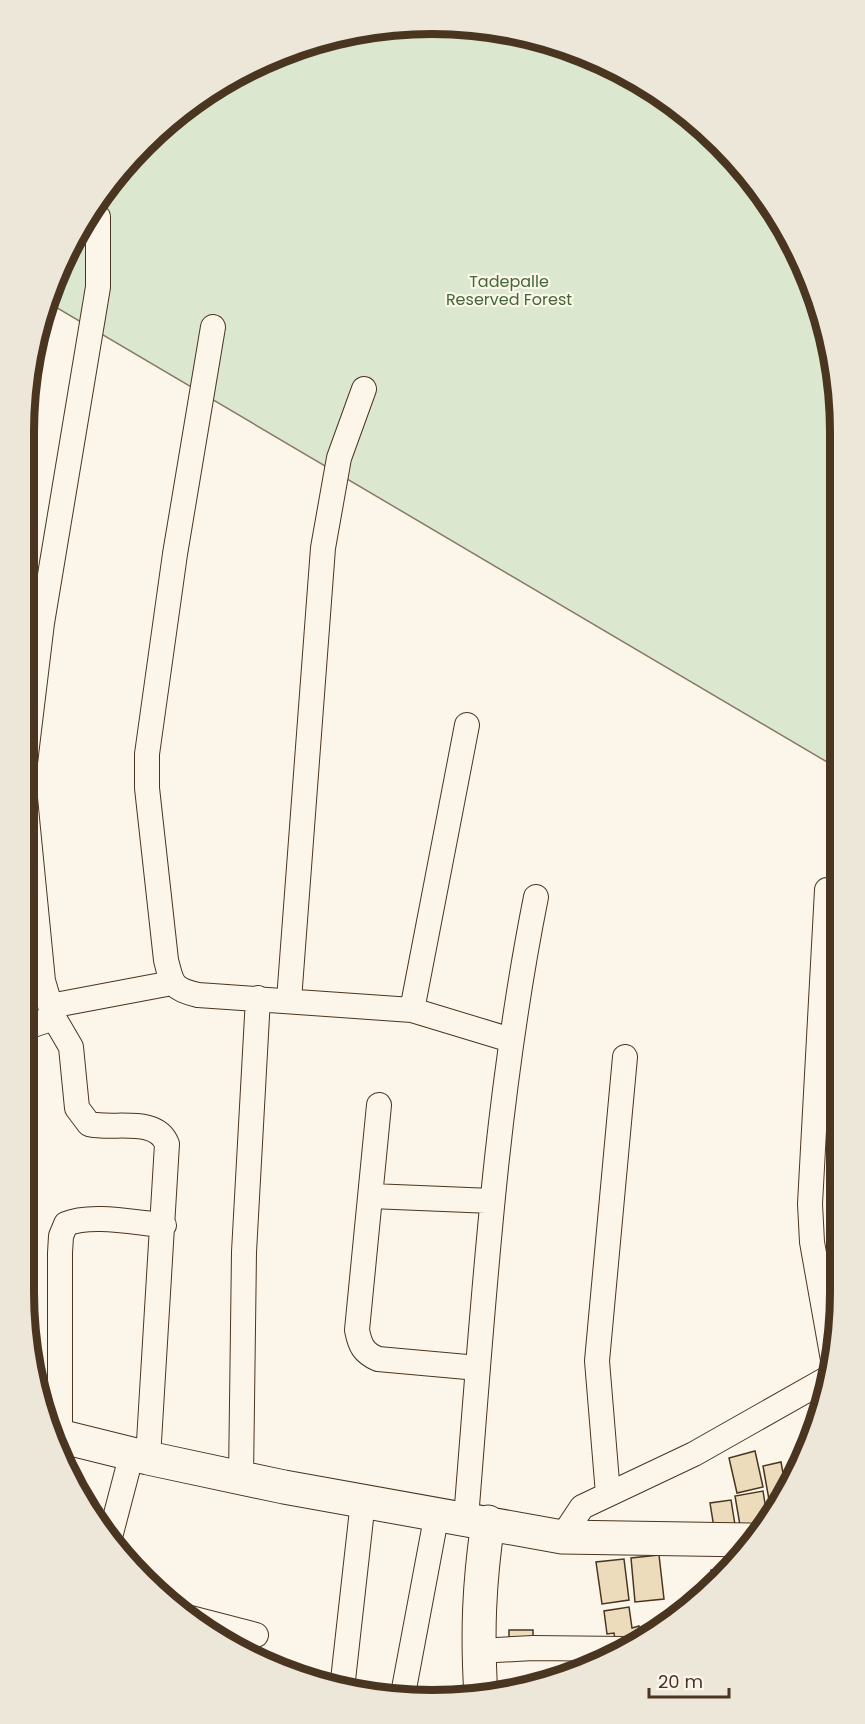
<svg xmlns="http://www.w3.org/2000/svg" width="865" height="1724" font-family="Poppins,sans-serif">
  <rect width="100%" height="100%" fill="#fbf6e9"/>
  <path fill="#dce7d0" stroke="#887966" stroke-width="1.5" d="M459 25 538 38 613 66 681 109 757 184 810 276 837 379 839 769 47 302C54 285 58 266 67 251 133 128 240 52 377 28 403 23 432 26 459 25Z"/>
  <path fill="#ecdcbc" stroke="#4a3520" stroke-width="1.5" d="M755 1451 763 1487 737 1493 729 1458Z
    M781 1462 786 1490 771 1511 763 1466Z
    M763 1491 767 1516 759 1527 741 1531 735 1496Z
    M731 1500 736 1531 715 1534 710 1503Z
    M659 1555 664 1599 635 1602 631 1558Z
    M624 1559 629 1600 602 1604 596 1562Z
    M711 1570 728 1571 711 1588Z
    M629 1607 632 1628 639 1626 640 1637 615 1640 614 1633 607 1634 604 1611Z
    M509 1630H533V1646H509Z"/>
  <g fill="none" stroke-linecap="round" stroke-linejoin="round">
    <g stroke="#4a3520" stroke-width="26">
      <path id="street" d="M213 327 175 554 147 754V788L166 960C172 984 172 989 198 995L412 1010 511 1040
        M25 763 42 623 98 287V217
        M24 788 43 981 54 1018 71 1047 77 1108 89 1124C114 1130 156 1116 167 1144L148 1458
        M827 890 810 1204 812 1242 833 1360
        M289 1000 323 548 339 458 364 389
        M50 1006 172 983
        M412 1010 467 725
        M24 1028 54 1018
        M379 1105 357 1330C360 1346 364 1353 378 1359L478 1368
        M371 1196 492 1201
        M60 1435V1253L61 1236 66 1224C91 1213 136 1223 164 1225
        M241 1478 244 1252 258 998
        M608 1494 597 1361 625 1057
        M466 1518C483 1310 495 1102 536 897
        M562 1537 582 1507 694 1454 830 1377
        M109 1541 132 1453
        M191 1618 256 1635
        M478 1651 533 1648 625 1649
        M342 1689 363 1501
        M403 1694 437 1513"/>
    </g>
    <g stroke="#4a3520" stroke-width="35">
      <path id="secondary" d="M51 1434 148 1458 284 1487 562 1537 750 1540
        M481 1696C477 1633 479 1584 488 1522"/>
    </g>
    <use href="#street" stroke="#fbf6e9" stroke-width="24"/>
    <use href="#secondary" stroke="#fbf6e9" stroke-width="33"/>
  </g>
  <g text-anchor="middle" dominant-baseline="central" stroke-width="4.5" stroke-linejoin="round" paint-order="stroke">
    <g font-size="16" fill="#436837" stroke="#fbf6e9">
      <text x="509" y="281">Tadepalle<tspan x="509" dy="18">Reserved Forest</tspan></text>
    </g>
  </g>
  <path d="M0 0H865V1724H0ZM432 34H432A398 398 0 0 1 830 432V1292A398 398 0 0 1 432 1690H432A398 398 0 0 1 34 1292V432A398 398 0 0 1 432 34Z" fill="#ede7d9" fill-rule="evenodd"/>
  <path fill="none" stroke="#4a3520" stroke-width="8" d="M432 34H432A398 398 0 0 1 830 432V1292A398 398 0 0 1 432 1690H432A398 398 0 0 1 34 1292V432A398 398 0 0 1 432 34Z"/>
  <path d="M649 1688v9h80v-9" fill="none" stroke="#4a3520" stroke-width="3"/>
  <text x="658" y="1688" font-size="18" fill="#4a3520" stroke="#fbf6e9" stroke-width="4.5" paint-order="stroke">20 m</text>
</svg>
